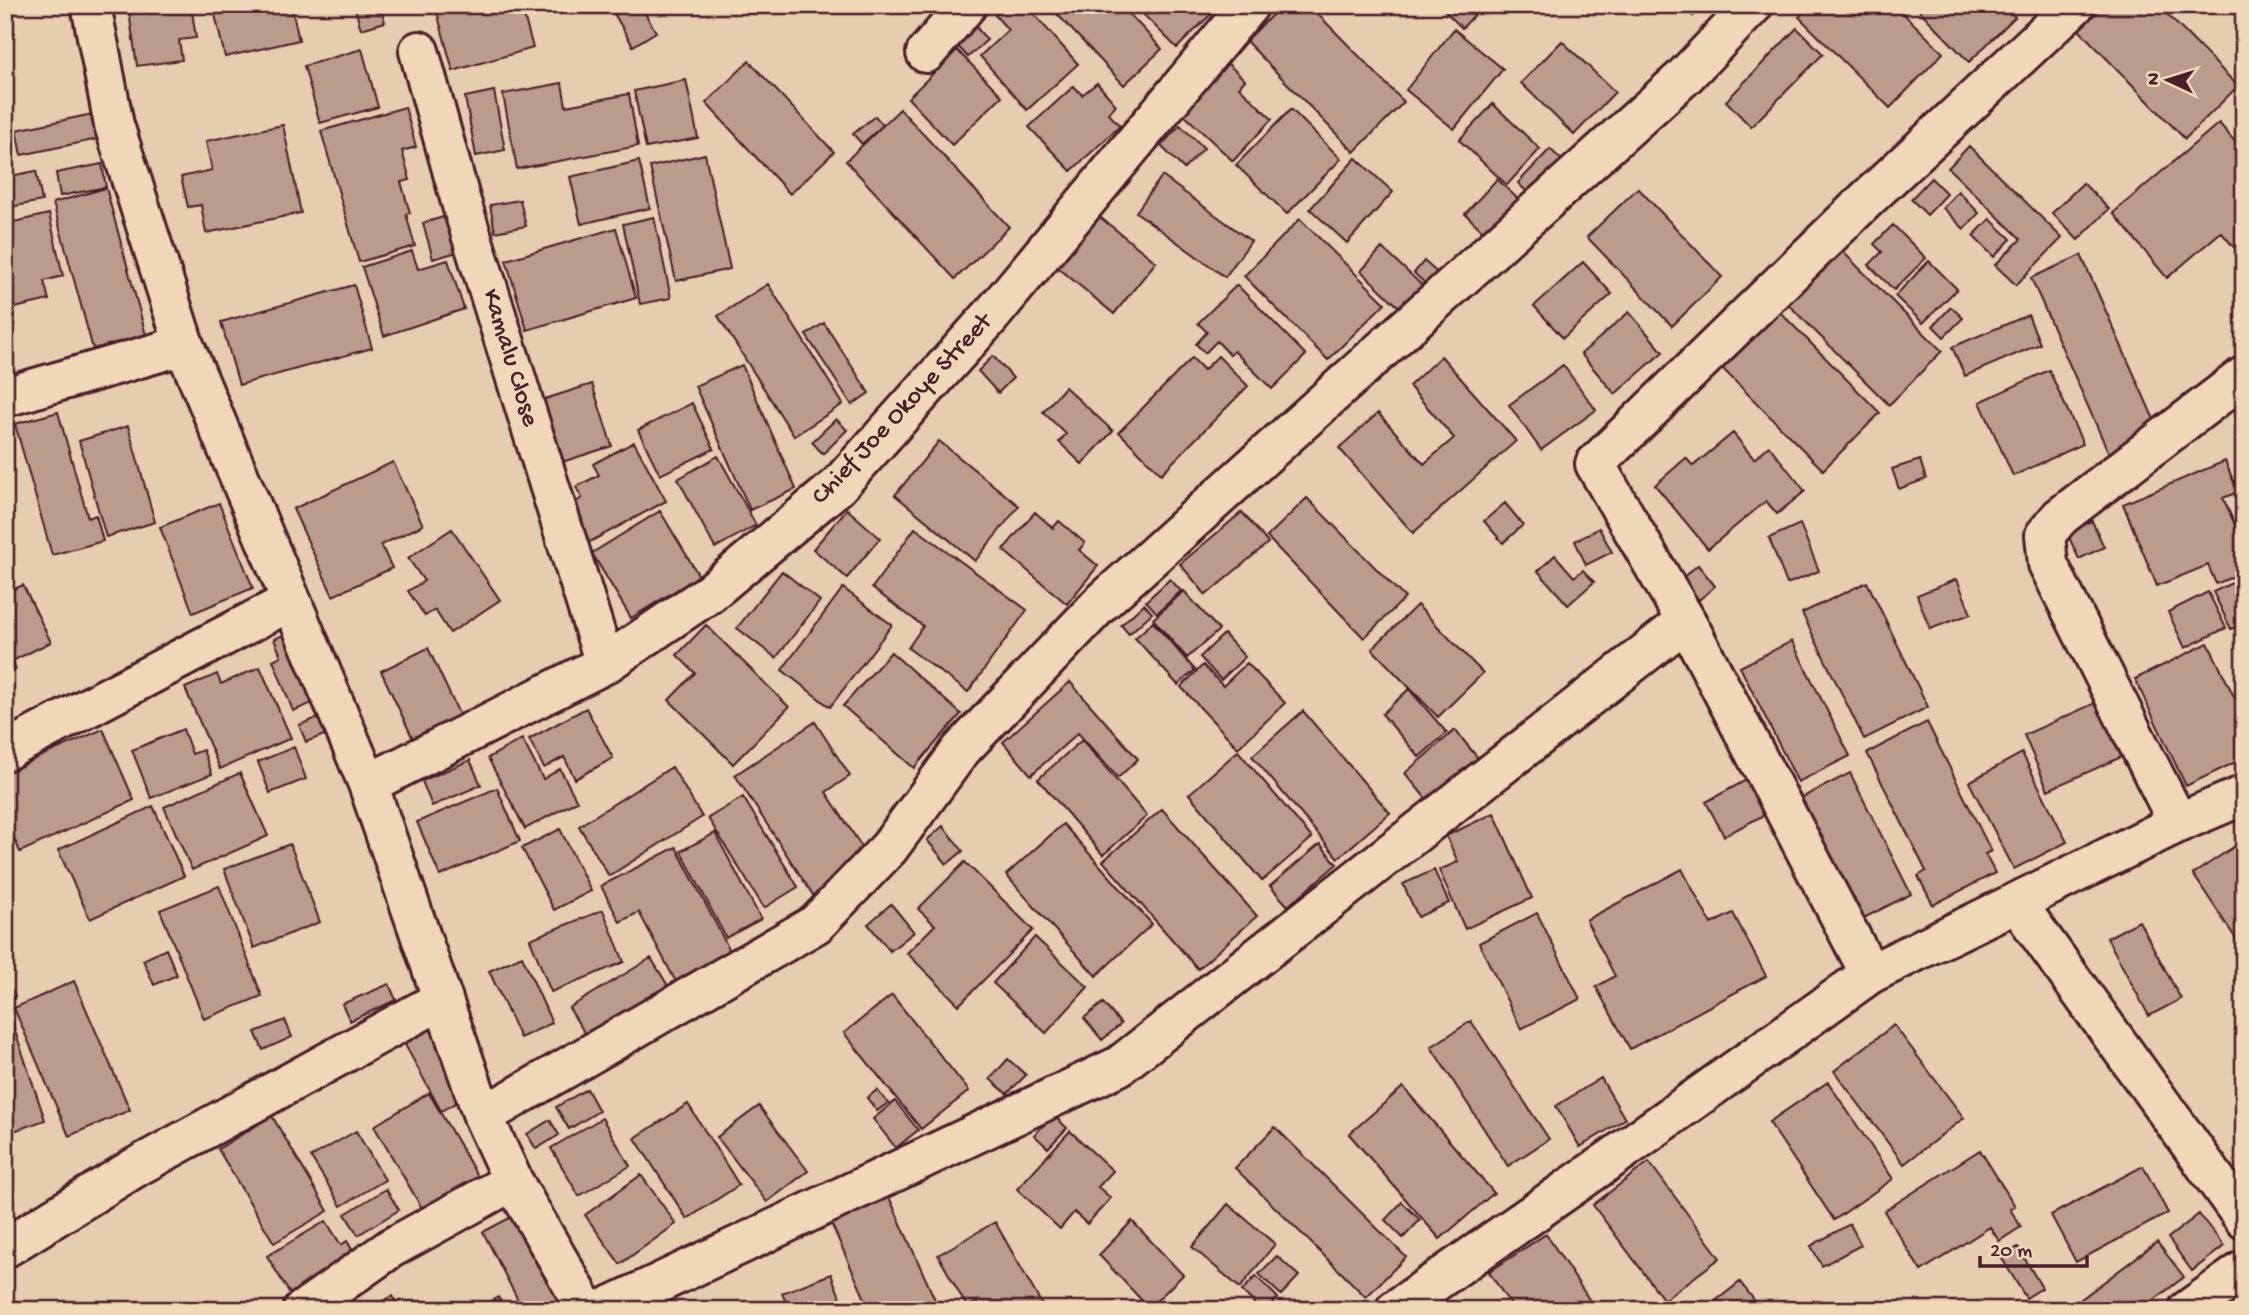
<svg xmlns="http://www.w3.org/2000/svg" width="2249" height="1315" font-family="'Gochi Hand',sans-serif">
  <rect width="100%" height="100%" fill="#e5cdb0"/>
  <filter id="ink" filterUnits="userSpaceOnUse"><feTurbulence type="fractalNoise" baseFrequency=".0143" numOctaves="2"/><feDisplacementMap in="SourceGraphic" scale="14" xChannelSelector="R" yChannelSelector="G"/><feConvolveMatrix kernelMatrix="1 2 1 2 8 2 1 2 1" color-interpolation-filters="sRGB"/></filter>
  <g filter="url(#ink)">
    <path fill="#b99c8b" stroke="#4a1f2b" stroke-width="2" d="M128 5H191L196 38 179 40 182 60 137 66Z
      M291 5 299 40 225 57 213 6Z
      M354 5H380L385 22 361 29Z
      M435 5H521L533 48 453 71Z
      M609 5H640L656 32 633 46Z
      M1006 5H1026L1078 64 1027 110 980 56 1008 30 995 15Z
      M1069 5H1121L1162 49 1124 85 1058 15Z
      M1134 5H1220L1177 48Z
      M1282 5H1309L1404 102 1354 152 1246 41Z
      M1439 5H1484L1462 28Z
      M1683 5H1704L1693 16Z
      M1810 5H1895L1943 53 1890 108 1799 17Z
      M1914 5H2004L2015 17 1969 62Z
      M2104 5H2158L2238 86 2185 139 2079 30Z
      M976 27 987 40 968 57 956 44Z
      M1797 28 1823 54 1751 127 1726 101Z
      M1454 29 1503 69 1454 129 1406 90Z
      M1562 41 1615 92 1574 135 1521 83Z
      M362 49 378 107 320 123 304 66Z
      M957 50 1002 96 952 145 908 98Z
      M749 61 834 152 790 194 706 103Z
      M1227 63 1245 80 1239 87 1272 119 1233 161 1181 112Z
      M686 80 698 138 646 148 634 91Z
      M562 83 566 106 629 94 638 146 517 169 503 94Z
      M1097 83 1116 105 1108 113 1120 126 1071 171 1029 127 1074 86 1082 95Z
      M494 91 505 150 476 156 465 97Z
      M1493 104 1540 149 1507 185 1459 140Z
      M405 107 416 147 402 151 410 180 401 182 410 213 406 214 415 246 359 262 321 131Z
      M900 109 1009 227 955 279 846 161Z
      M1291 109 1341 159 1287 214 1236 165Z
      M93 114 98 139 21 155 16 130Z
      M875 116 883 125 862 144 853 134Z
      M2219 123 2244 152V259L2221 232 2167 278 2113 213Z
      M2244 124V141L2235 132Z
      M283 125 301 213 206 233 201 205 188 207 181 177 212 170 206 141Z
      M1180 125 1204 148 1184 169 1161 146Z
      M1969 146 2062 238 2016 285 1995 265 2021 239 1948 168Z
      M1550 149 1564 162 1532 197 1518 183Z
      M705 154 730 269 676 281 650 167Z
      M1356 158 1393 192 1347 243 1310 209Z
      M639 161 650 208 581 224 570 177Z
      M102 164 106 187 60 196 56 173Z
      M36 171 42 201 5 208V177Z
      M1162 176 1251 241 1225 277 1136 212Z
      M1931 178 1947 194 1927 215 1911 199Z
      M1497 179 1519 200 1487 235 1465 214Z
      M2083 183 2109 209 2078 240 2052 213Z
      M106 188 146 335 93 349 53 203Z
      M1638 188 1722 277 1672 326 1587 237Z
      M1958 191 1979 213 1964 229 1943 208Z
      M520 200 526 226 495 232 490 205Z
      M49 214 63 276 44 281 49 300 10 309 5 292V224Z
      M1096 214 1156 262 1114 314 1055 265Z
      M447 216 457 252 433 259 423 223Z
      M654 217 671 298 640 304 623 224Z
      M1300 219 1385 303 1328 360 1244 276Z
      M1990 219 2011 239 1994 257 1973 236Z
      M1893 225 1926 258 1894 290 1869 265 1882 252 1874 244Z
      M616 228 636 298 527 330 506 260Z
      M1382 248 1424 287 1402 310 1361 271Z
      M1840 249 1942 351 1889 405 1787 303Z
      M412 251 418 269 448 260 464 309 384 336 362 267Z
      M2081 255 2160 433 2110 456 2031 278Z
      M1424 261 1442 277 1431 289 1414 273Z
      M1929 261 1957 289 1923 323 1895 296Z
      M1583 262 1612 294 1563 338 1534 306Z
      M768 284 843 404 794 436 718 316Z
      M354 285 372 348 239 385 221 322Z
      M1237 285 1306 355 1272 389 1234 351 1230 355 1217 341 1205 353 1196 344 1207 332 1198 323Z
      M1775 307 1880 413 1823 470 1718 364Z
      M1951 307 1963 318 1944 337 1933 326Z
      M1629 312 1663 352 1615 394 1581 354Z
      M2028 315 2040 344 1965 376 1952 347Z
      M824 323 869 393 852 405 806 335Z
      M993 356 1013 378 998 393 978 371Z
      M1218 356 1248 386 1161 474 1119 432 1192 358 1204 370Z
      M1441 356 1516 441 1413 533 1339 448 1378 413 1424 464 1454 438 1409 386Z
      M742 365 796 489 750 510 695 386Z
      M1563 365 1596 410 1541 450 1509 405Z
      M2049 370 2083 444 2013 476 1980 402Z
      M592 384 612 446 562 462 542 400Z
      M1065 387 1113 431 1082 464 1059 442 1066 434 1043 412Z
      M692 403 714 449 660 475 638 430Z
      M58 412 88 518 96 515 103 541 52 555 15 424Z
      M836 419 847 430 823 454 812 442Z
      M128 426 155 522 106 537 79 441Z
      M1733 433 1754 459 1769 446 1805 491 1777 514 1766 501 1708 549 1655 485 1686 458 1693 466Z
      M939 441 1019 506 975 561 895 495Z
      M634 442 666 501 588 543 569 506 582 498 576 487 599 475 593 464Z
      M718 456 756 525 715 548 678 479Z
      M1920 460 1926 479 1899 489 1892 469Z
      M2225 461 2238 492 2223 498 2244 545V572L2216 584 2208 565 2157 586 2123 504Z
      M393 462 423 525 381 545 392 568 333 596 293 509Z
      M1307 498 1405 598 1364 638 1267 537Z
      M219 503 253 588 193 613 160 527Z
      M1505 503 1523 525 1503 543 1484 521Z
      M847 509 880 538 847 578 813 549Z
      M660 511 699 576 631 618 592 553Z
      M1035 512 1053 528 1059 521 1085 543 1079 550 1098 566 1067 604 1003 550Z
      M1242 512 1268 543 1206 595 1180 564Z
      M2092 521 2104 547 2079 559 2067 533Z
      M1800 524 1819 571 1787 584 1769 538Z
      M915 528 1027 610 968 692 908 648 923 626 872 588Z
      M1599 528 1612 552 1586 565 1575 541Z
      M452 529 500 600 450 633 435 610 425 616 408 591 424 581 408 558Z
      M1555 555 1574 577 1583 570 1594 582 1568 605 1538 571Z
      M1698 565 1715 586 1699 600 1682 578Z
      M782 571 820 601 776 658 737 628Z
      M2244 577V623L2231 629 2213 592Z
      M1170 579 1181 591 1157 613 1146 601Z
      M1957 579 1971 614 1930 629 1917 595Z
      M1867 582 1928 707 1864 739 1802 613Z
      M23 585 51 642 12 661 16 669 5 674V593Z
      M843 588 892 625 830 707 782 670Z
      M1184 591 1219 630 1187 658 1153 619Z
      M2208 592 2226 628 2185 648 2168 612Z
      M1144 604 1152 613 1129 634 1121 625Z
      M1417 605 1483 673 1438 717 1372 649Z
      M1153 622 1195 670 1178 685 1135 638Z
      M706 625 789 707 733 764 669 700 695 673 677 655Z
      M293 631 320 700 293 711 273 660 281 656 274 639Z
      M1224 634 1245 657 1221 680 1200 657Z
      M1792 641 1850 756 1798 782 1740 667Z
      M2208 643 2244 717V758L2186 786 2135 679Z
      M428 648 460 716 413 739 381 671Z
      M891 652 961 714 914 768 843 706Z
      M1247 663 1285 703 1238 748 1181 687 1203 665 1223 686Z
      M260 667 291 738 220 769 185 688 217 674 221 684Z
      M1070 682 1138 759 1118 778 1078 733 1031 775 1003 742Z
      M1409 689 1447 733 1419 757 1382 714Z
      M2104 699 2128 754 2048 790 2024 735Z
      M586 708 613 758 575 779 564 757 544 768 529 739Z
      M1303 711 1390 813 1338 858 1252 756Z
      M320 717 327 734 306 742 299 725Z
      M815 722 850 776 826 792 869 858 813 895 735 775Z
      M1927 722 1991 851 1985 854 1995 873 1933 905 1918 876 1926 871 1867 753Z
      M103 729 134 800 20 852 5 818V772Z
      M183 729 192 754 203 750 212 774 151 798 132 750Z
      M1455 730 1482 763 1432 806 1405 773Z
      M522 739 543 779 560 769 577 801 525 829 488 758Z
      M1082 740 1147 816 1103 855 1038 779Z
      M294 747 306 779 270 793 258 762Z
      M1238 751 1312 838 1262 881 1189 794Z
      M2022 753 2067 842 2014 869 1969 782Z
      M470 760 481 785 432 806 422 781Z
      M672 767 702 817 609 876 579 826Z
      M240 773 268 836 192 870 164 807Z
      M1850 773 1911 894 1862 919 1801 798Z
      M1746 780 1764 815 1724 836 1706 802Z
      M497 788 520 841 440 876 417 822Z
      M743 797 798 887 764 908 708 818Z
      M153 806 184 876 90 919 58 850Z
      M1162 809 1257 916 1198 969 1103 861Z
      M1494 813 1532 898 1465 929 1439 870 1458 862 1446 836Z
      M1063 824 1152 924 1096 976 1006 875Z
      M943 826 963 851 947 864 927 840Z
      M560 829 591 891 554 910 522 848Z
      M715 833 761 919 726 938 681 851Z
      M2244 840V951L2193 874Z
      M290 844 320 922 254 948 224 869Z
      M1320 844 1337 864 1288 906 1270 886Z
      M676 847 732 955 677 984 639 912 620 922 601 886Z
      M965 862 1033 930 959 1005 907 953 935 925 918 909Z
      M1682 869 1711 924 1733 913 1766 976 1630 1049 1596 987 1615 976 1586 920Z
      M1434 870 1449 903 1418 917 1403 884Z
      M219 886 262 996 204 1019 160 910Z
      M891 904 914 932 890 951 868 924Z
      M603 910 624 962 551 992 530 939Z
      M1537 913 1580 999 1521 1029 1479 943Z
      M2139 921 2181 999 2149 1016 2107 938Z
      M1035 937 1088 987 1046 1033 993 983Z
      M166 949 177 975 154 985 143 960Z
      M522 956 552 1023 520 1038 489 971Z
      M651 958 676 999 594 1048 569 1008Z
      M5 979 15 996 5 1002Z
      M74 981 130 1110 69 1136 14 1008Z
      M389 984 396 1000 350 1021 342 1004Z
      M892 995 969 1091 921 1129 844 1033Z
      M1103 1003 1121 1024 1102 1040 1084 1018Z
      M11 1019 45 1120 5 1134V1021Z
      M285 1020 292 1037 263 1050 255 1032Z
      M1471 1021 1549 1139 1508 1166 1431 1047Z
      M1894 1025 1964 1118 1904 1164 1834 1071Z
      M430 1026 468 1096 441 1111 403 1041Z
      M1008 1059 1026 1075 1007 1094 990 1079Z
      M1601 1078 1625 1119 1580 1147 1556 1106Z
      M1828 1082 1893 1179 1834 1220 1769 1122Z
      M1403 1087 1494 1193 1440 1239 1349 1134Z
      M587 1089 599 1111 569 1129 556 1107Z
      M877 1090 888 1103 877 1111 867 1098Z
      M429 1093 478 1177 423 1210 374 1126Z
      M895 1101 918 1130 896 1148 873 1119Z
      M688 1104 739 1185 687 1219 635 1138Z
      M759 1106 808 1171 767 1202 717 1137Z
      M1053 1115 1067 1128 1048 1148 1034 1135Z
      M272 1116 328 1211 274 1243 218 1149Z
      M602 1118 630 1166 579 1196 551 1148Z
      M550 1120 559 1135 536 1149 527 1134Z
      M1275 1127 1406 1257 1366 1297 1235 1168Z
      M356 1131 385 1180 341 1206 311 1157Z
      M1070 1131 1113 1171 1098 1187 1111 1198 1087 1224 1074 1212 1060 1229 1017 1189Z
      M1980 1150 2015 1206 2010 1209 2021 1227 1999 1241 1990 1227 1921 1271 1884 1211Z
      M1649 1162 1720 1258 1664 1300 1593 1205Z
      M2143 1166 2168 1213 2076 1262 2051 1215Z
      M641 1175 676 1224 620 1264 585 1215Z
      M386 1189 399 1210 358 1235 345 1214Z
      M889 1197 936 1302 920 1310H870L831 1223Z
      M1402 1202 1420 1220 1403 1238 1385 1220Z
      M1228 1204 1275 1244 1240 1288 1192 1247Z
      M519 1213 568 1310H523L483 1232Z
      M2199 1214 2224 1246 2192 1271 2168 1238Z
      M326 1221 341 1245 347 1241 355 1255 290 1294 267 1256Z
      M1132 1221 1183 1275 1149 1308 1099 1255Z
      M995 1222 1045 1310H981L977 1302 967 1307 938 1255Z
      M1850 1224 1861 1245 1822 1266 1811 1246Z
      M1546 1234 1596 1310H1514L1489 1272Z
      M2157 1242 2184 1277 2141 1310H2082L2076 1303Z
      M2018 1247 2042 1288 2026 1298 2001 1257Z
      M1277 1256 1299 1276 1281 1295 1259 1274Z
      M831 1274 845 1310H789L782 1293Z
      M1256 1276 1278 1298 1266 1310H1261L1242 1291Z
      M1740 1282 1762 1310H1704Z
      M393 1296 399 1310H364Z
      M498 1297 505 1310H475Z"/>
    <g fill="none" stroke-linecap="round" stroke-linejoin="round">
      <g stroke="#4a1f2b" stroke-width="44">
        <path id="minor" d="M91 5 114 125 184 345 368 784 483 1116 513 1181 587 1310
          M419 51 461 202 605 664
          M926 53 967 5
          M5 397 184 345
          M5 751 291 601
          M368 784 605 664 710 593 838 486 990 317 1249 5
          M2178 823 2048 564 2045 535 2060 517 2244 376
          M2016 902 2244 1219
          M1870 974 1686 621 1595 464 1867 199 2075 5
          M483 1116 816 924 889 848 961 750 1100 604 1684 77 1753 5
          M5 1248 136 1167 443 999
          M303 1310 391 1248 513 1181
          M602 1310 1119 1066 1686 621
          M1395 1310 1611 1159 1870 974 2178 823 2244 795
          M2188 1310 2244 1270"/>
      </g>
      <use href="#minor" stroke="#efd8b8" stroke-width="38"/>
    </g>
  </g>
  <g text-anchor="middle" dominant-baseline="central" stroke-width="5" stroke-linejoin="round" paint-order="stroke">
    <g font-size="26" fill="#4a1f2b" stroke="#efd8b8">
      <text transform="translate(509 358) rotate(73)">Kamalu Close</text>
      <text transform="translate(903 410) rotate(-47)">Chief Joe Okoye Street</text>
    </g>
  </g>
  <rect width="2249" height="1315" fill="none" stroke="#efd8b8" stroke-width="28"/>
  <rect x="14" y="14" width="2221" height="1287" fill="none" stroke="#4a1f2b" stroke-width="2.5" filter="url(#ink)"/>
  <g transform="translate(2168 80) rotate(274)" stroke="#efd8b8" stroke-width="5" paint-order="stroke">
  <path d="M0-5L12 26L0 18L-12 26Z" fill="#4a1f2b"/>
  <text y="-10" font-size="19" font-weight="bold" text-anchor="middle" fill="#4a1f2b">N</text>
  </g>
  <path d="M1980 1256v10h107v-10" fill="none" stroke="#4a1f2b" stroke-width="3.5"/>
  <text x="1990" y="1256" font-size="21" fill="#4a1f2b" stroke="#efd8b8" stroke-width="5" paint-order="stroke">20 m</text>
</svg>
